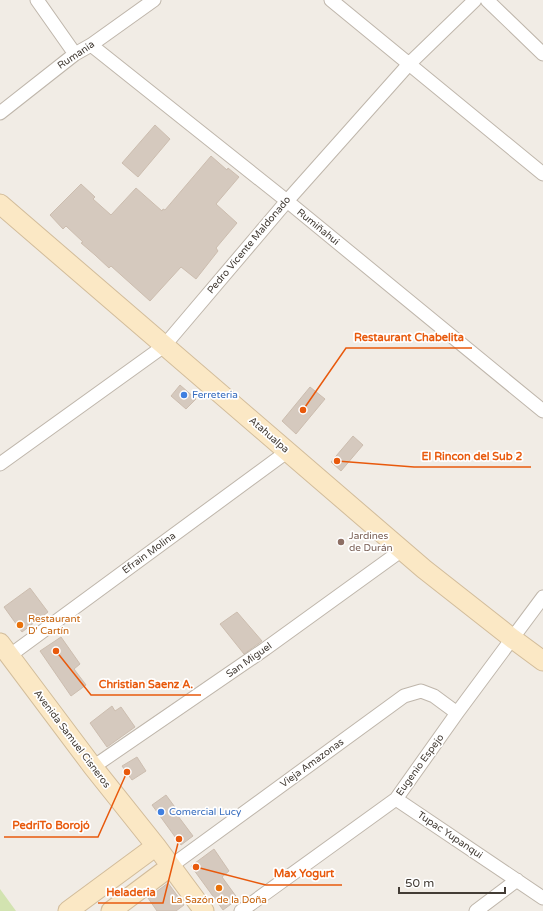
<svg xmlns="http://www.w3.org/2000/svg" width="543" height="911" font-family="'Varela Round',sans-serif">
  <rect width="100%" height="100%" fill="#f1ece5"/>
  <path fill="#d2e3b0" d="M0 889 16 911H0Z"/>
  <path fill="#d5c9be" stroke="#ccbdaf" d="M155 125 170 139 138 177 122 163Z
    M211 156 227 170 228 168 239 177 216 204 237 223 216 248 218 251 196 279 181 267 150 301 111 266 109 268 95 255 81 243 83 242 66 226 63 229 50 215 81 184 95 197 93 199 111 215 136 188 162 211 163 209 165 210Z
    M180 385 196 399 186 409 171 396Z
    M310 387 325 399 296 434 282 421Z
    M353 436 363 445 341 471 331 462Z
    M30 588 48 612 22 632 4 607Z
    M237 612 262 641 244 654 220 624Z
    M61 637 80 664 74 669 86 685 71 696 40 651Z
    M112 706 115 711 121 707 135 727 107 747 90 723Z
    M137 757 146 771 132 780 122 766Z
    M166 795 180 814 178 816 193 836 181 845 152 805Z
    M214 849 229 871 222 877 238 899 223 910 191 866Z
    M168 883 184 905 176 911H157L148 898Z"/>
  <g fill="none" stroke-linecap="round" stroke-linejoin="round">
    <g stroke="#bfb6ab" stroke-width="15">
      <path id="street" d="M37 0 75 54
        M331 0 543 174
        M487 0 543 54
        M91 45 287 201 543 411
        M0 113 75 54 91 45 154 0
        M0 464 164 346 287 201 409 64 475 0
        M9 656 288 451
        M93 767 265 649 402 550
        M396 799 543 898
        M171 866 404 696 421 691 434 696 457 713
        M241 911 396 799 457 713 543 597
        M476 911 517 880"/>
    </g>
    <g stroke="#d2bc9a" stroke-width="21">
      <path id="secondary" d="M0 204 424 569 513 639 543 661
        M0 643 93 767 156 846 204 911
        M68 911 156 846
        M111 911 171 866"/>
    </g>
    <use href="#street" stroke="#fff" stroke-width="13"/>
    <use href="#secondary" stroke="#fbe8c5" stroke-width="19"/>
  </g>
  <g fill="#3f7fe0" stroke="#fff" stroke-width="1.5">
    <circle cx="184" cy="395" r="4"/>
    <circle cx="161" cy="812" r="4"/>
  </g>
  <circle fill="#8d6e63" stroke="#fff" stroke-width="1.5" cx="341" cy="542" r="4"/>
  <g fill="#e8710a" stroke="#fff" stroke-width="1.5">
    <circle cx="20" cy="625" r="4"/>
    <circle cx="219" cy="888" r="4"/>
  </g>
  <g text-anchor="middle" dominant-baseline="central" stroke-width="3.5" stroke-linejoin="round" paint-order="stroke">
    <g font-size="10" fill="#433c35" stroke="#fff">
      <text transform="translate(76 55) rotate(-34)">Rumania</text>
      <text transform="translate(318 227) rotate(39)">Rumiñahui</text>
      <text transform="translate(249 245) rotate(-50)">Pedro Vicente Maldonado</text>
      <text transform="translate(269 435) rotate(41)">Atahualpa</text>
      <text transform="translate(149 553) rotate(-36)">Efrain Molina</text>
      <text transform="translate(249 660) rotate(-35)">San Miguel</text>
      <text transform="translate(72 739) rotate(53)">Avenida Samuel Cisneros</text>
      <text transform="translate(312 763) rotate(-36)">Vieja Amazonas</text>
      <text transform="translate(420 765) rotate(-54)">Eugenio Espejo</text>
      <text transform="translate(450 835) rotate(34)">Tupac Yupanqui</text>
    </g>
    <g font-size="10" fill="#366cbe" stroke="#fff" text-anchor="start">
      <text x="192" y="395">Ferreteria</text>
      <text x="169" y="812">Comercial Lucy</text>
    </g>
    <g font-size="10" fill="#785e54" stroke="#fff" text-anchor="start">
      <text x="349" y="536">Jardines<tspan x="349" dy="12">de Durán</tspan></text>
    </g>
    <g font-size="10" fill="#c56008" stroke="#fff" text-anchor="start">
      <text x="28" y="619">Restaurant<tspan x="28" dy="12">D' Cartín</tspan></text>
      <text x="219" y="900" text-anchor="middle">La Sazón de la Doña</text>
    </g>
  </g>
  <path fill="none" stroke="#e8590c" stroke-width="1.5" d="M303 410L346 348H472M337 461L414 467H531M56 651L91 695H201M127 772L98 837H4M196 867L266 885H342M179 839L163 903H98"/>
  <g fill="#e8590c" stroke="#fff" stroke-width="1.5">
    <circle cx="303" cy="410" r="4"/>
    <circle cx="337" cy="461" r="4"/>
    <circle cx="56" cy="651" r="4"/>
    <circle cx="127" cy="772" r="4"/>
    <circle cx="196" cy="867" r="4"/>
    <circle cx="179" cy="839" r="4"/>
  </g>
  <g font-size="11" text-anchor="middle" font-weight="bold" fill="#e8590c" stroke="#fff" stroke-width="3.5" stroke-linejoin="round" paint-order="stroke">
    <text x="409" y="341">Restaurant Chabelita</text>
    <text x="472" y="460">El Rincon del Sub 2</text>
    <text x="146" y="688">Christian Saenz A.</text>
    <text x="51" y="829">PedriTo Borojó</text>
    <text x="304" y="877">Max Yogurt</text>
    <text x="131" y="896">Heladeria</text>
  </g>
  <path d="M399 887v6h106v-6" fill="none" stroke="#433c35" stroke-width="2"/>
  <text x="405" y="887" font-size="12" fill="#433c35" stroke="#ffffff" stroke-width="3" paint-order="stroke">50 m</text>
</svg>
